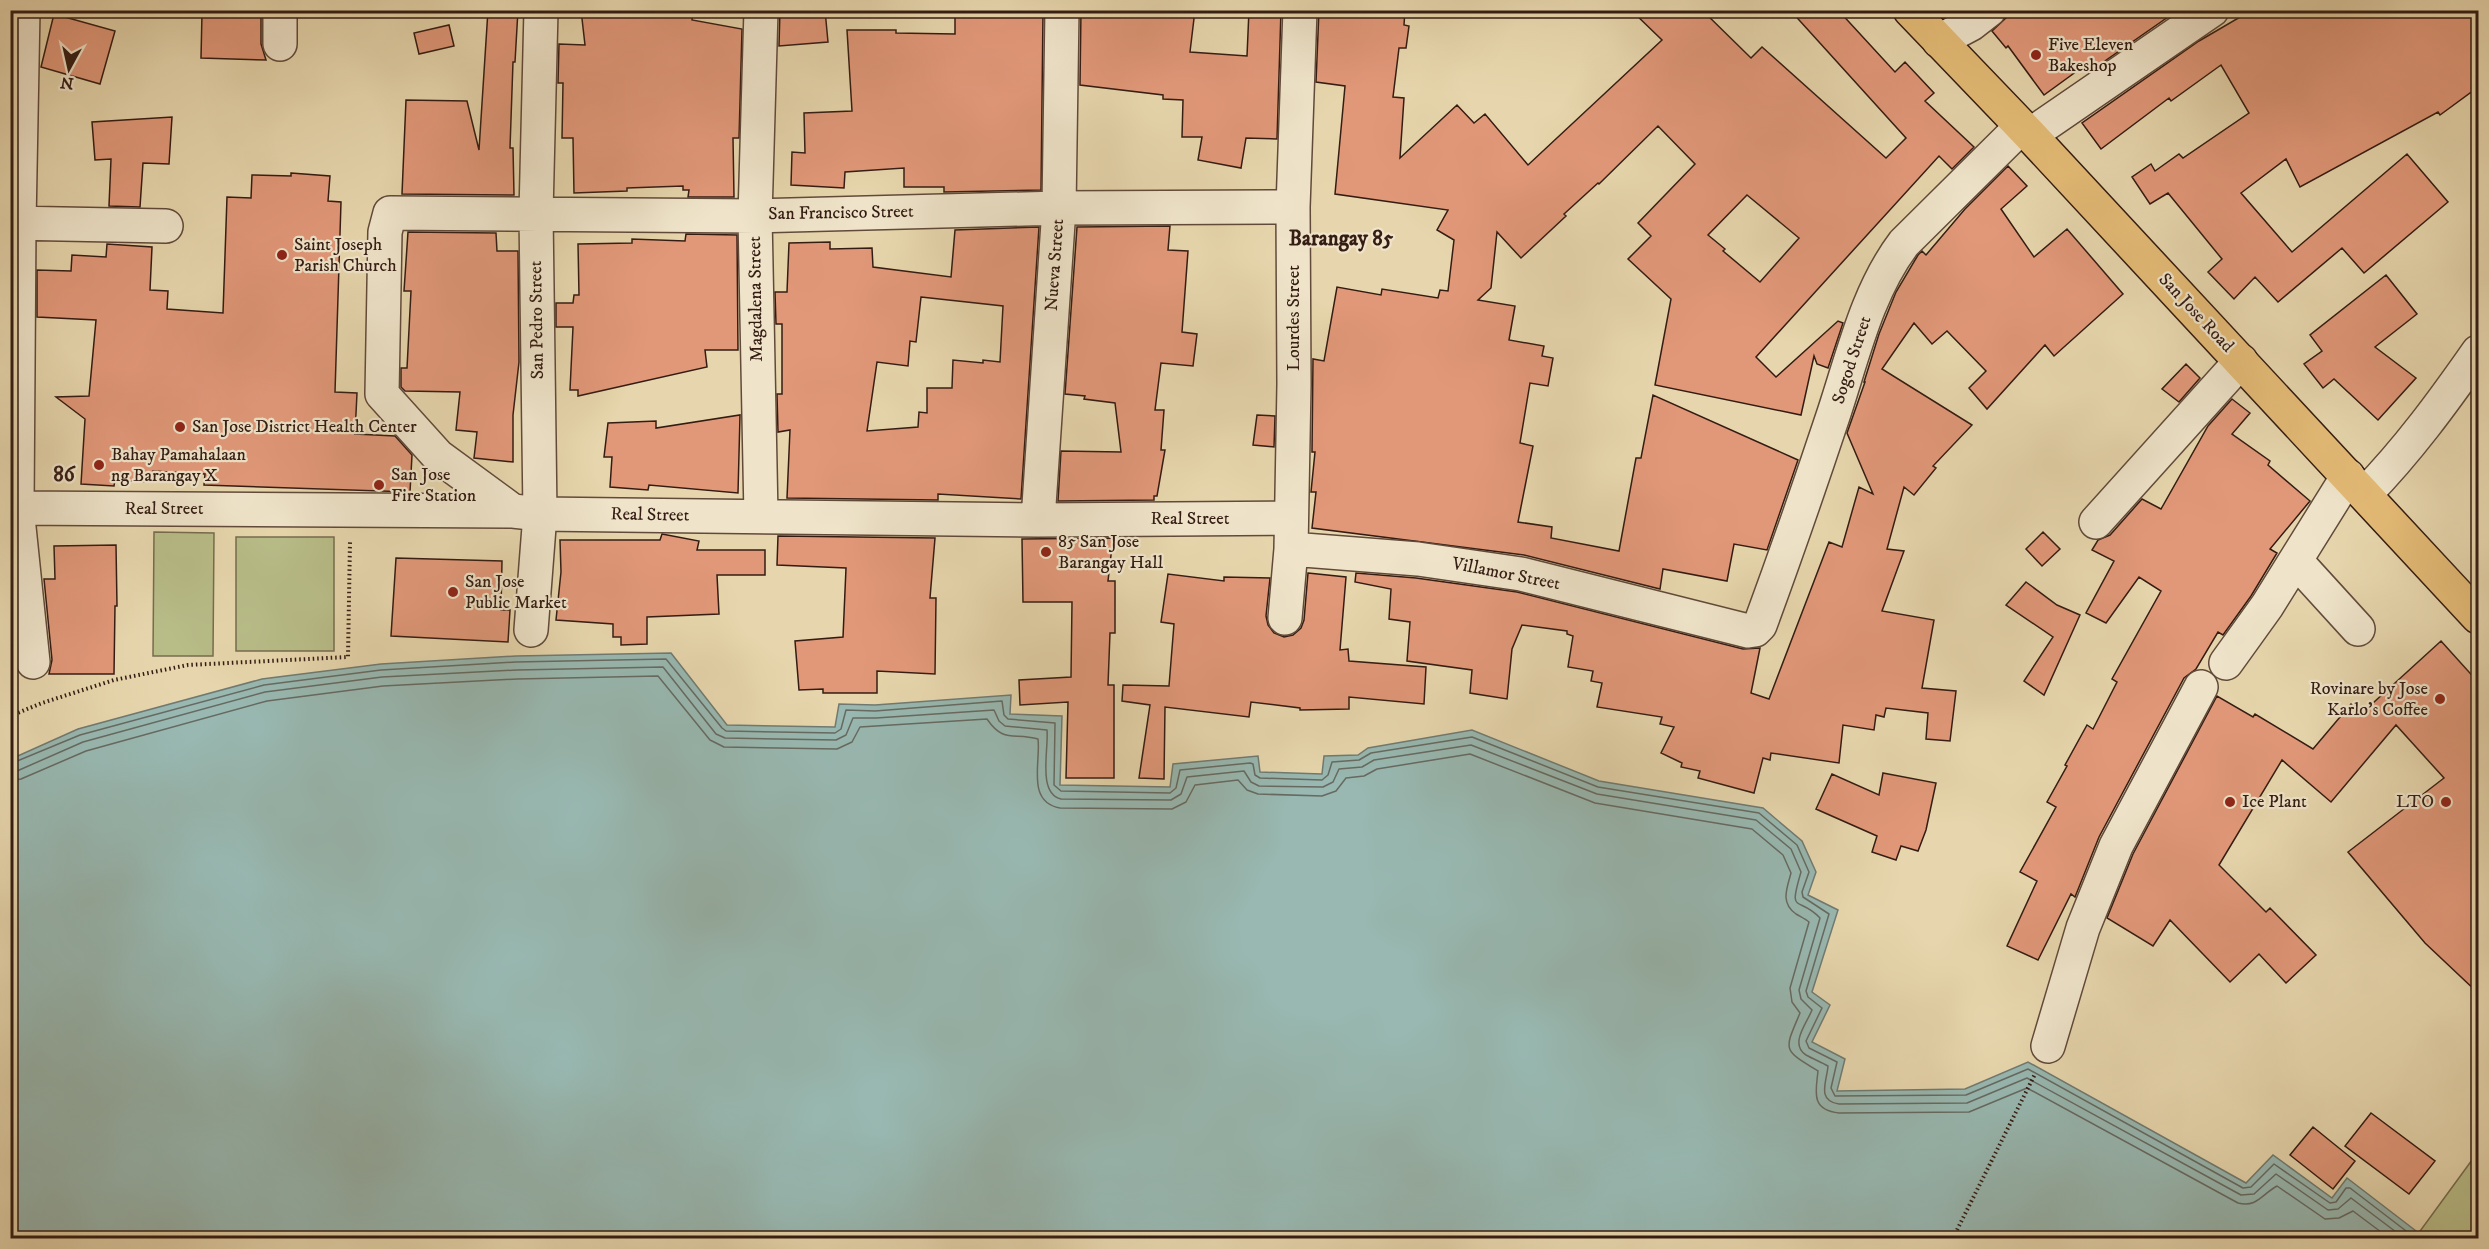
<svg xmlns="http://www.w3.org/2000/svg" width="2489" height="1249" font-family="'IM FELL DW Pica',serif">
  <rect width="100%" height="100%" fill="#e7d6ad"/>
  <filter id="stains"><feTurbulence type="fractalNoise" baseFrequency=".00333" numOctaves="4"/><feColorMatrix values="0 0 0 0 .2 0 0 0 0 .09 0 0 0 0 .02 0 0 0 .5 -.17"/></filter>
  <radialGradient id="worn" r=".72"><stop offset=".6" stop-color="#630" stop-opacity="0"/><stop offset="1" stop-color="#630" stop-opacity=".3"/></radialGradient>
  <path fill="#b8bd88" stroke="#766c4e" stroke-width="1.5" d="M154 532 214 533 213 656H153Z
    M236 537H334V651H236Z
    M2478 1151V1238H2415L2472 1160Z"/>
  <path fill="#98b8b1" stroke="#707a72" stroke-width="1.5" d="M671 653 727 725 835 727 839 704 875 705 1011 695 1010 714 1062 716 1060 785 1170 787 1173 764 1258 756 1260 772 1322 774 1324 756 1358 755 1368 748 1472 730 1599 781 1763 808 1802 841 1816 872 1808 895 1838 910 1812 992 1830 1005 1812 1042 1845 1059 1837 1091 1965 1089 2028 1062 2246 1183 2273 1155 2332 1198 2347 1178 2420 1234 2416 1238H11V759L78 729 262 679 381 664 516 656Z"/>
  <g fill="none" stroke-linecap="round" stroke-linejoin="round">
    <path stroke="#666a62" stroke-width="1.5" d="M10 764 80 735 264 685 381 670 516 662 666 659 722 728 726 731 835 733 841 729 846 710 875 711 1002 701 1004 715 1008 719 1055 723 1054 785 1061 791 1170 793 1176 788 1180 770 1250 763 1253 764 1255 775 1260 778 1322 780 1328 775 1332 762 1359 760 1371 753 1472 737 1598 787 1759 813 1797 845 1809 872 1802 892 1803 897 1829 914 1806 991 1808 997 1822 1008 1806 1041 1809 1048 1837 1062 1831 1088 1835 1096 1966 1095 2028 1069 2243 1188 2251 1187 2274 1164 2330 1203 2336 1202 2346 1188H2350L2410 1234 2412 1238
      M10 772 17 771 83 742 265 692 382 677 517 670 663 667 716 734 725 738 836 740 846 735 853 718H876L994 710 999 721 1005 726 1047 730C1049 749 1037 793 1061 799L1171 800 1181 794 1187 777 1244 771 1251 782 1259 786 1323 787 1333 782 1339 769 1362 767 1374 760 1471 745 1597 794 1756 820 1791 849 1801 872C1788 916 1798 895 1820 918L1799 990 1801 999 1812 1010C1807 1023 1789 1044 1806 1055 1813 1059 1821 1062 1828 1066 1827 1081 1816 1101 1839 1104L1967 1103 2027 1078 2241 1195 2254 1194 2276 1174 2328 1210 2338 1209 2351 1198 2404 1238
      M10 781 21 779 86 751 267 701 383 686 517 679 658 676 710 740 724 747 837 749 852 742 860 727 987 719C1004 744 1014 732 1038 739 1041 762 1026 802 1060 808L1172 809 1186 802 1195 785 1238 780 1247 790 1258 794 1322 796 1336 791 1346 778 1364 776 1377 769 1470 754 1595 803 1752 829 1783 855 1791 873C1787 888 1780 903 1796 914 1801 917 1805 919 1809 922L1790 988 1792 1002 1800 1013C1784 1051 1782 1049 1818 1071 1816 1091 1810 1110 1839 1113L1969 1112 2027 1088 2238 1203C2257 1208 2262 1194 2277 1186L2325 1219 2339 1218 2353 1211 2389 1238"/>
  </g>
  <path fill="#e19879" stroke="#341c13" stroke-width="1.5" fill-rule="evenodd" d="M488 10H518L515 62H513L510 148H513L514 195 402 194 406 100 467 101 479 150Z
    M581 10 693 12 692 20 742 29 739 138H733L734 197H688L689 190H683V186L627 188V191L574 193 573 138H562L563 83H558L559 44 585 45Z
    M780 10H825L828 42 779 46Z
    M955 10 1043 12 1041 190 944 192V187H904V168L845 172 844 188 791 185 792 152 805 153 804 113 852 111 847 30H896V33L955 34Z
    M1081 10H1195L1190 52 1247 56 1249 10H1281L1277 139 1246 138 1241 168 1198 160 1202 137H1182L1183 100 1163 99V95L1080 85Z
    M1319 10H1405L1404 25 1409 26 1406 48H1399L1393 97 1404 98 1400 158 1457 105 1474 123 1485 114 1528 165 1662 40 1631 10H1702L1751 58 1762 47 1886 158 1906 138 1790 10H1838L1895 72 1905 62 1934 93 1925 101 1974 147 1952 169 1939 156 1756 357 1776 377 1838 321 1843 323 1828 368 1817 364 1814 356 1801 415 1655 385 1671 299 1628 259 1651 236 1638 223 1695 164 1658 126 1599 184 1598 183 1564 214 1566 216 1521 258 1497 232 1491 288 1478 300 1515 306 1509 340 1544 346 1542 356 1553 358 1548 386 1530 383 1520 443 1533 446 1518 522 1552 527 1551 538 1619 551 1636 458H1641L1653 395 1798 460 1767 550 1734 544 1727 581 1663 569 1660 589 1524 555 1312 528 1316 492H1311L1315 452H1312L1313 359 1324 361 1337 287 1381 295 1382 289 1438 298 1440 290 1448 291 1454 240 1437 230 1448 210 1335 194 1345 86 1316 82ZM1747 195 1799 238 1760 282 1723 251 1725 249 1708 235Z
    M2007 10H2178L2089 72 2084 66 2044 95 2008 46 2006 48 1992 31 2006 18Z
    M2252 10H2478V87L2440 115 2438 112 2300 187 2286 159 2241 193 2292 252 2407 154 2448 202 2364 273 2342 248 2278 302 2255 277 2234 299 2208 272 2222 259 2168 193 2150 204 2132 177 2151 164 2155 171 2179 154 2183 158 2249 113 2221 65 2171 101 2169 98 2101 149 2082 123 2199 41Z
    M202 13 261 15V44L266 60 201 58Z
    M54 14 115 31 100 84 41 67Z
    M449 25 454 46 419 54 414 33Z
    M172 117 169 164 143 163 140 207 109 206 111 159 95 160 92 122Z
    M2008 166 2027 186 2001 209 2034 257 2067 229 2123 294 2054 356 2045 345 1987 409 1969 388 1986 371 1947 331 1932 344 1914 323 1882 369 1972 425 1933 466 1936 468 1914 495 1904 487 1887 549 1904 551 1882 611 1934 620 1922 688 1956 691 1950 741 1926 739 1928 713 1886 708 1884 717 1876 715 1874 730 1843 725 1839 763 1771 753 1770 760 1763 758 1754 793 1698 778 1700 771 1681 767 1682 763 1661 753 1674 727 1660 724 1662 717 1597 707 1602 683 1591 681 1593 671 1568 667 1573 636 1567 634V631L1522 625 1512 649 1507 699 1470 693 1472 670 1407 661 1410 622 1389 619 1391 589 1355 582 1356 573 1416 578 1517 592 1743 649 1760 648 1751 693 1769 699 1829 542 1842 547 1859 487 1873 494 1847 433 1865 382H1864L1879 334 1896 292 1918 255 1922 251 1926 255 1965 209Z
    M291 173 330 176 328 201 341 202 335 392 357 393 355 434 395 436 412 455 410 492 204 485 205 474 153 471 152 482 115 480 114 486 81 484 85 419 56 397 89 396 96 320 37 317V270L71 271 72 255 106 257 107 244 152 247 150 290 168 291 167 309 223 313 227 197 251 198 252 175 291 176Z
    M1170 226 1168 250 1188 251 1182 332 1197 334 1193 366 1161 363 1155 410H1164L1161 450H1165L1157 496H1154V500L1058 501 1061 451 1121 452 1115 403 1084 399 1085 396 1065 394 1077 227Z
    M1039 227 1021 499 938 494V500L787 498 790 430 778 432 777 394H782V324H776L775 292H787L789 243 830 242V249L872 248 873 267 951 277 955 230ZM921 297 1003 306 1000 362 983 360V363L953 360 952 388H927V413L919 412 918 427 867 431 877 362 908 366 910 341 916 342Z
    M408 232 496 233 497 251H518L519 362 513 415V462L474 458 477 432 456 430 460 392 405 391 401 387V368H407L411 291H404Z
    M686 234 737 235 738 350H705L707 367 578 396V390H570L573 327H556V303H573L574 295H579L578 244 632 243V239L685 241Z
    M2386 275 2417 314 2375 347 2416 378 2378 420 2334 379 2323 388 2304 364 2322 351 2310 335Z
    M2186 364 2200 378 2179 402 2162 389Z
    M2232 399 2250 413 2232 434 2270 461 2268 465 2310 501 2270 549 2277 553 2251 596 2223 635 2218 632 2196 669 2184 678 2099 837 2075 897 2071 894 2038 960 2007 946 2037 881 2020 872 2056 807 2047 802 2067 766 2065 765 2087 725 2093 729 2117 682 2112 679 2161 591 2139 577 2106 623 2086 613 2114 561 2092 550 2098 540 2110 535 2142 499 2161 509 2208 426Z
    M740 415 738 493 649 485 648 490 610 487 612 457H604L608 423 656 421V428Z
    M1257 415 1275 416 1274 447 1253 445Z
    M2043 532 2060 549 2042 566 2026 549Z
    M662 534 699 541 697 550H765V575H717L719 614 647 617V644L621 645V637H613V624L556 620 561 572 560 540H660Z
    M778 536 935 538 930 598H936L935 674 877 671V693H823V689L799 690 795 641 843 637 846 568 777 565Z
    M1113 538 1108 581H1115V633H1110L1108 685H1114V778H1066L1068 702 1020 705 1019 680 1071 677 1072 602H1023L1022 539Z
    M116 545 117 606H115L114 674H49L52 660 44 579H55L54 546Z
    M396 558 502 561 501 610H510L508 642 391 636Z
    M1308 573 1346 577 1340 650 1348 649 1349 661 1426 667 1424 704 1349 697V709L1300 710V708L1251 702 1249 717 1165 707 1164 779 1139 778 1150 705 1122 701 1123 685 1169 686 1174 624 1161 622 1168 574 1224 581V577L1270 578 1266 616 1268 625 1274 633 1284 637 1293 635 1301 628 1304 620Z
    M2026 582 2057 605 2080 615 2044 695 2024 681 2053 637 2006 605Z
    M2441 641 2478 682V993L2425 943 2348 852 2444 778 2396 725 2331 802 2282 760 2219 865 2266 912 2270 908 2316 955 2286 983 2259 954 2230 982 2170 920 2153 946 2107 918 2133 854 2217 696 2253 717 2255 714 2313 749 2351 704 2362 713Z
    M1883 773 1936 783 1926 830 1918 851 1901 846 1896 860 1872 852 1877 836 1816 809 1832 774 1879 795Z
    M2371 1113 2435 1161 2409 1194 2345 1146Z
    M2313 1127 2355 1161 2333 1189 2290 1155Z"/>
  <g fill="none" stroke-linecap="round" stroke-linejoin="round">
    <g stroke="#614a3a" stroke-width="36">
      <path id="minor" d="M23 10 19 223 17 508 33 662
        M761 10 755 216 761 516
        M1300 10 1293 207 1294 384 1291 549 1418 559 1521 574 1748 631 1755 630 1760 625C1785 557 1809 488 1832 419 1852 360 1866 293 1904 243L2021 127
        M1939 41 1971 24 1989 10
        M280 44V10
        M2030 135 2212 10
        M10 223 166 226
        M2365 494C2408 450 2443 402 2478 352
        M10 508 513 511 540 514 1038 520 1290 518
        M513 511 438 456 382 394 385 232 390 213 755 216 1059 208 1293 207
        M1038 520 1059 208 1062 10
        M2096 522 2241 361
        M2296 561 2358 629
        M1285 618 1291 549
        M531 630 540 514 536 213 541 10
        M2226 663 2267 606 2348 476
        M2048 1046 2083 928 2116 846 2201 687"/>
    </g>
    <g stroke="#341c13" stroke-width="36">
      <path id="major" d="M1910 10 2030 135 2478 617"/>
    </g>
    <path stroke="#341c13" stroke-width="4" stroke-dasharray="1.5 3" stroke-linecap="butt" d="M10 716 42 703 114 680 188 665 348 657 350 541
      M1953 1238 2035 1074"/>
    <use href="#minor" stroke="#efe4ca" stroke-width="33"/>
    <use href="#major" stroke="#e4bb76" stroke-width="33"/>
  </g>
  <g fill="#8f2418" stroke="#efe4ca" stroke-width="2">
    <circle cx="2036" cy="55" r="6"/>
    <circle cx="282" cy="255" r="6"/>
    <circle cx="180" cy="427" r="6"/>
    <circle cx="99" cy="465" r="6"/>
    <circle cx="379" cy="485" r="6"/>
    <circle cx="1046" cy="552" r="6"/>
    <circle cx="453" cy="592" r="6"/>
    <circle cx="2440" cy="699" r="6"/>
    <circle cx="2230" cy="802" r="6"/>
    <circle cx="2446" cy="802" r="6"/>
  </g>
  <g text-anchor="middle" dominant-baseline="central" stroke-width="4.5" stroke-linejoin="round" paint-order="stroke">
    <g font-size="18" fill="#341c13" stroke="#efe4ca" text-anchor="start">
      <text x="2048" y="45">Five Eleven<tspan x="2048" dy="21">Bakeshop</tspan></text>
      <text x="294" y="245">Saint Joseph<tspan x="294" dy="21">Parish Church</tspan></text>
      <text x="192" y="427">San Jose District Health Center</text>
      <text x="111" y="455">Bahay Pamahalaan<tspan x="111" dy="21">ng Barangay X</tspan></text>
      <text x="391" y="475">San Jose<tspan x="391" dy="21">Fire Station</tspan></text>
      <text x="1058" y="542">85 San Jose<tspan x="1058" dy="21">Barangay Hall</tspan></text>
      <text x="465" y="582">San Jose<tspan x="465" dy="21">Public Market</tspan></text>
      <text x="2428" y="689" text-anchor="end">Rovinare by Jose<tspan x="2428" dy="21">Karlo's Coffee</tspan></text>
      <text x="2242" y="802">Ice Plant</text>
      <text x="2434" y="802" text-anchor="end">LTO</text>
    </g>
    <g font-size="18" fill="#341c13" stroke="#efe4ca">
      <text transform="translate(841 213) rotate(-1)">San Francisco Street</text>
      <text transform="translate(1055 265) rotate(-86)">Nueva Street</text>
      <text transform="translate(756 299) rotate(-91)">Magdalena Street</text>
      <text transform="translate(2196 313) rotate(47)">San Jose Road</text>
      <text transform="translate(1294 318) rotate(-90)">Lourdes Street</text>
      <text transform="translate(537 320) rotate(-91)">San Pedro Street</text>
      <text transform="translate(1852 360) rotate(-72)">Sogod Street</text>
      <text x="164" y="509">Real Street</text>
      <text transform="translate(650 515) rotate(1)">Real Street</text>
      <text x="1190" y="519">Real Street</text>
      <text transform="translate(1506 574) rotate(11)">Villamor Street</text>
    </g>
    <g font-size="21" font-weight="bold" fill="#341c13" stroke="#efe4ca">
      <text x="1341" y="239">Barangay 85</text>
      <text x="64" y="475">86</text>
    </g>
  </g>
  <rect width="2489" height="1249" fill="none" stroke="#e7d6ad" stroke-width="36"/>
  <rect x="12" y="12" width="2465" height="1225" fill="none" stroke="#341c13" stroke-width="3"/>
  <rect x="18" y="18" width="2453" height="1213" fill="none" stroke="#341c13" stroke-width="1.5"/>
  <g transform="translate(69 69) rotate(188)" stroke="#efe4ca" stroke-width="4.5" paint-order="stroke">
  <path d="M0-4.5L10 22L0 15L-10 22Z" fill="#341c13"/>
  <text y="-9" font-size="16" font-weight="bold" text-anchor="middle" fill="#341c13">N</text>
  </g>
  <rect width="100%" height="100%" filter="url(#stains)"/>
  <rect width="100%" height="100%" fill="url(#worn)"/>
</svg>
